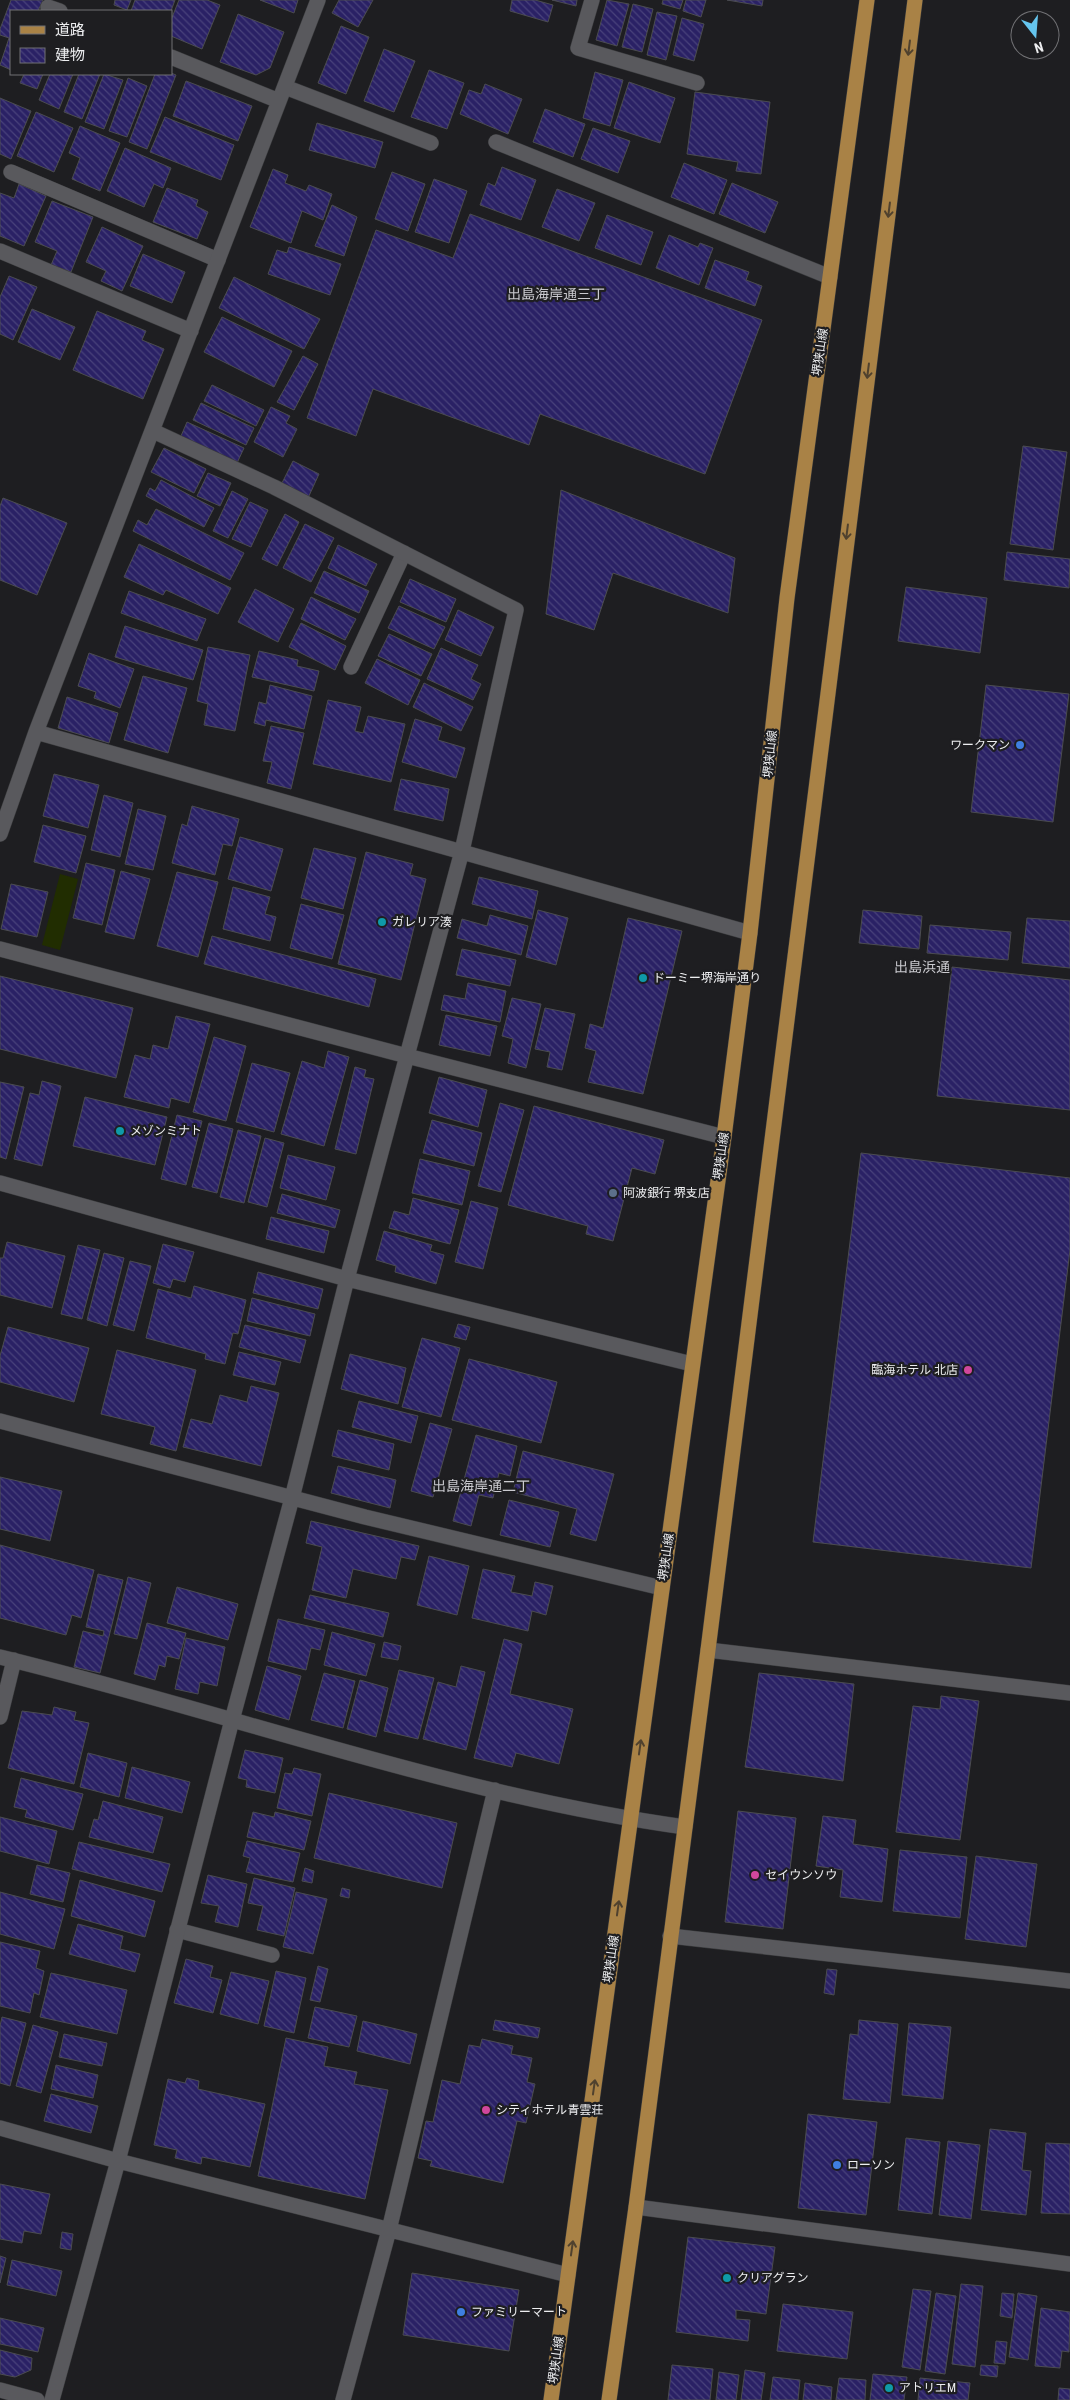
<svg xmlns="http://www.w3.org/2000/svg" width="1070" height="2400" font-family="'Roboto Condensed','Noto Sans JP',sans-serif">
  <defs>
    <pattern id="building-back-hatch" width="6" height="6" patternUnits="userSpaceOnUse" patternTransform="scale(1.25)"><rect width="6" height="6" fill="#2a2165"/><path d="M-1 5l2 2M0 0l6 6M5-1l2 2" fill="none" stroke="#49427b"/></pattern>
  </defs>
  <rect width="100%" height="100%" fill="#1e1e21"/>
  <path fill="#212d01" d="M60 874 78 879 60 950 42 945Z"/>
  <path fill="url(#building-back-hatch)" stroke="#4b4c50" d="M11 0H43L38 11H11V70L0 65 9 38 0 35V29Z
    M115 0H131L127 10 114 5Z
    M135 0H175L171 11H131Z
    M179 0H207L220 5 202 49 171 36V20Z
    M260 0H298L294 13Z
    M339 0H373L358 27 332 13Z
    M512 0H535L553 5 548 22 510 11Z
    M552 0H577L576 6Z
    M607 0 629 4 617 46 596 40Z
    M663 0H683L680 9 662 4Z
    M686 0H706L701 17 683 11Z
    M727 0H763L762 6Z
    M633 4 653 9 642 52 622 47Z
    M657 12 677 16 666 60 647 55Z
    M238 14 284 32 270 68 256 75 220 62Z
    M682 18 704 24 694 61 673 55Z
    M341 26 369 37 346 94 318 83Z
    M384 49 415 61 394 112 364 101Z
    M429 70 464 83 447 129 411 117Z
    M595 72 623 80 610 126 583 118Z
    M171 73 176 75 147 149 129 142 155 74Z
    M24 74H43L37 89 20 83Z
    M50 74H73L59 109 39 100Z
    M79 74H100L82 119 64 112Z
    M104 74 123 80 104 129 85 122Z
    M128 78 147 86 127 137 109 131Z
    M186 81 252 106 238 141 173 116Z
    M629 82 675 98 660 143 614 128Z
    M485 84 522 99 508 134 460 114 469 90 481 94Z
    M695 92 770 102 761 174 736 171 738 162 687 154Z
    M0 98 31 111 11 159 0 154Z
    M545 109 585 124 573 157 533 142Z
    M36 112 73 128 54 172 17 156Z
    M165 117 234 145 221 180 150 152Z
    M317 123 383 142 375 168 309 150Z
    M80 126 120 143 100 191 72 179 80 158 69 153Z
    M593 128 630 141 618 173 581 159Z
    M125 148 171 168 163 188 154 184 144 207 107 191Z
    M684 163 727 180 714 214 671 197Z
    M502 167 536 180 521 220 480 205 488 183 495 186Z
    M273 169 288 175 285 183 306 191 309 185 332 194 323 220 302 211 291 243 250 227Z
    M392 172 425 184 408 231 375 219Z
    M434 179 467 191 449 243 415 232Z
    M732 183 778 202 765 233 719 214Z
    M19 184 46 196 24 246 0 236V193L14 198Z
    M167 188 198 200 196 206 208 212 197 239 153 222Z
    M557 189 595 203 579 241 542 227Z
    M52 201 93 217 71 272 51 265 57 251 35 242Z
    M332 205 357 217 344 256 315 246Z
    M470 214 762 320 705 474 540 414 529 445 373 389 356 436 307 418 376 230 453 258Z
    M607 215 653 232 641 265 595 248Z
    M102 227 143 246 122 291 101 281 106 271 86 262Z
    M669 235 698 247 700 243 713 248 699 285 656 268Z
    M289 247 341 264 330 295 268 274 277 250 287 253Z
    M143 254 185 272 172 303 130 286Z
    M715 260 749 272 746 280 762 286 755 306 705 288Z
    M9 276 37 287 13 340 0 334V297Z
    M234 277 320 319 304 349 219 308Z
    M32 309 75 327 60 360 18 342Z
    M97 311 146 331 142 340 164 349 143 399 73 370Z
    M222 317 292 351 274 387 204 352Z
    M303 356 318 364 294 410 277 402Z
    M212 385 264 410 256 426 204 401Z
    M201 403 254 428 246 445 193 420Z
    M271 407 290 416 286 423 297 429 283 457 254 442Z
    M187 422 244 448 237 463 181 436Z
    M1023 446 1067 452 1053 550 1010 544Z
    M164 448 206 469 194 493 151 472Z
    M293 461 319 474 308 498 281 485Z
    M208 473 231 483 220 506 197 496Z
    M161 480 214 508 204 527 146 496 150 488 155 491Z
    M561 490 735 558 728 613 613 573 594 630 546 614Z
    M232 491 248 499 228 538 213 531Z
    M3 498 67 523 37 595 0 580V506Z
    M250 502 268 510 251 547 232 539Z
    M156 509 244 553 230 580 133 531 138 520 147 525Z
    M285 514 299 522 277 566 262 559Z
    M305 524 334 538 311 582 283 568Z
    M139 544 231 588 218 614 166 590 163 595 124 577Z
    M338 545 377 564 366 586 328 568Z
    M1007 552 1070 559 1069 588 1004 580Z
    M324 571 369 591 359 613 314 593Z
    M410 579 456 599 446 622 400 602Z
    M906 587 987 598 980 653 898 641Z
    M255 589 294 609 278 642 238 622Z
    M129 591 206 619 197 641 121 613Z
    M311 597 356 619 345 640 301 619Z
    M399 606 445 627 434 649 388 628Z
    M458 610 494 627 481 656 445 640Z
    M301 623 346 646 335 670 289 647Z
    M125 626 203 650 193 680 115 657Z
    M389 634 432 654 421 676 378 656Z
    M208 647 250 655 235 731 204 725 208 704 197 701Z
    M441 648 478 665 471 679 481 684 473 700 427 679Z
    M259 651 298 660 297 666 319 671 314 691 252 677Z
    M89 653 134 669 120 708 94 698 96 692 78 686Z
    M377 659 420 680 408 705 365 683Z
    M143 676 187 688 168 753 124 740Z
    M424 683 473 707 461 731 413 707Z
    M270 685 312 696 304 729 266 720 265 726 254 723 259 702 266 704Z
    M986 685 1069 694 1053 822 971 812Z
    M67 697 118 713 109 743 58 728Z
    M328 700 361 707 355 731 363 733 368 716 405 724 391 782 313 764Z
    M415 719 442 727 438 740 465 748 456 778 402 762Z
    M271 726 304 733 291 789 267 783 272 762 263 761Z
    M54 774 99 785 88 828 43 816Z
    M401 779 449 789 443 821 394 810Z
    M104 795 133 803 120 857 91 850Z
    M192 806 239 819 232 846 223 844 215 875 172 863 182 824 187 826Z
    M138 809 166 816 153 870 125 864Z
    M43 825 86 836 76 873 34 862Z
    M240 837 283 849 271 891 228 879Z
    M314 848 356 858 343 909 301 898Z
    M366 852 413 864 410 875 426 879 401 980 338 964Z
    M86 863 115 870 102 925 73 918Z
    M121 871 150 879 134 939 105 932Z
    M177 872 218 882 198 957 157 946Z
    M479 877 538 891 532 919 472 904Z
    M11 884 48 892 37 937 1 929Z
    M233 887 270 897 265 914 276 917 270 941 223 929Z
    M301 904 344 915 332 959 290 948Z
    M538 910 568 918 556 965 526 957Z
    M863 910 922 916 919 949 859 943Z
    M490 915 528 926 521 955 457 938 462 919 487 926Z
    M628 918 682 931 643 1094 588 1082 596 1051 585 1048 590 1024 603 1028Z
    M1027 918 1070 921V968L1022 963Z
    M930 925 1011 932 1008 960 927 953Z
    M212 936 376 979 369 1007 204 964Z
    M462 949 516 960 510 986 456 975Z
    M952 967 1070 980V1110L937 1096Z
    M0 976 133 1008 116 1078 0 1049Z
    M468 983 506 991 500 1022 441 1010 444 995 465 999Z
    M512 998 541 1004 526 1068 508 1063 513 1039 502 1036Z
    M545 1008 575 1014 562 1070 547 1067 550 1052 535 1049Z
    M446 1015 497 1026 490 1056 439 1045Z
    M176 1016 210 1024 189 1103 171 1098 169 1108 124 1097 135 1055 150 1059 153 1045 168 1049Z
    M214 1037 246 1046 226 1121 193 1112Z
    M328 1051 349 1057 324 1146 281 1134 302 1061 324 1068Z
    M252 1063 290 1073 274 1132 236 1122Z
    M355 1067 366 1070 364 1077 374 1079 356 1154 335 1149Z
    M439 1077 487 1090 478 1127 429 1113Z
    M42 1081 61 1086 42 1166 14 1159 30 1093 39 1095Z
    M0 1082 24 1087 6 1159 0 1157Z
    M85 1097 167 1117 155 1165 73 1146Z
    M500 1103 524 1110 501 1192 478 1186Z
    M534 1106 664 1140 655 1174 632 1168 613 1241 586 1234 588 1226 508 1205Z
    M177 1115 202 1121 186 1185 161 1179Z
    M432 1120 482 1133 474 1166 423 1153Z
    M209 1123 233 1129 217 1193 192 1187Z
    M238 1130 261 1136 244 1203 220 1197Z
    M265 1138 284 1143 267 1207 248 1202Z
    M861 1153 1070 1178V1250L1031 1568 813 1542Z
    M288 1155 335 1167 326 1200 280 1188Z
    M420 1159 470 1171 462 1205 412 1193Z
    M282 1194 340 1210 335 1228 277 1213Z
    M413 1198 459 1210 450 1244 389 1228 394 1211 409 1215Z
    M471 1201 498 1208 483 1269 455 1262Z
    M271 1217 329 1231 324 1253 266 1239Z
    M384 1231 432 1245 430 1251 444 1255 436 1284 395 1272 396 1266 376 1260Z
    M7 1242 65 1256 52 1308 0 1295V1258H3Z
    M163 1244 194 1252 185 1282 173 1279 170 1288 153 1283Z
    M78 1245 100 1250 82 1319 61 1314Z
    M104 1253 124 1258 107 1326 87 1320Z
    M130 1261 151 1266 134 1331 113 1325Z
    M258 1272 323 1289 318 1309 253 1293Z
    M194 1286 246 1300 238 1334 233 1333 225 1364 205 1359 206 1354 146 1338 158 1289 191 1298Z
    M252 1298 315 1314 310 1336 247 1321Z
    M458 1324 470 1327 466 1340 454 1337Z
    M245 1325 306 1340 300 1363 239 1347Z
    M8 1327 89 1348 74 1402 0 1382V1356Z
    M422 1338 460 1348 441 1417 402 1407Z
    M117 1350 196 1370 176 1451 150 1444 155 1427 101 1414Z
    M239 1352 281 1362 275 1385 233 1375Z
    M350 1354 406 1368 398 1404 341 1389Z
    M469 1359 557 1382 541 1443 452 1420Z
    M251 1386 279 1393 261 1466 183 1447 191 1419 212 1424 220 1395 247 1402Z
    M359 1401 418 1416 411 1443 352 1427Z
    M430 1423 452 1429 433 1497 411 1491Z
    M338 1430 394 1444 389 1470 332 1456Z
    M476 1435 517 1446 510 1476 499 1473 493 1498 479 1495 471 1526 453 1521Z
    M523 1451 614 1474 596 1541 570 1534 577 1509 513 1492Z
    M338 1466 396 1480 390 1508 331 1493Z
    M0 1477 62 1491 50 1541 0 1529Z
    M509 1500 559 1512 550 1547 500 1535Z
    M311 1521 419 1546 415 1560 401 1557 396 1579 353 1569 346 1598 312 1590 322 1547 306 1543Z
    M0 1545 94 1570 81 1618 72 1615 66 1635 0 1618Z
    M429 1556 469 1566 457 1615 417 1605Z
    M483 1569 515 1576 511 1592 532 1596 535 1582 553 1586 546 1615 532 1611 528 1631 472 1618Z
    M98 1574 123 1580 100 1673 74 1667 83 1631 103 1636 104 1631 86 1627Z
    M128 1577 151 1583 137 1639 114 1634Z
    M177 1587 238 1604 228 1640 167 1623Z
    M310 1595 389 1613 383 1637 304 1618Z
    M278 1619 325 1630 320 1650 311 1648 306 1670 268 1661Z
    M147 1623 186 1633 179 1659 167 1656 165 1667 159 1665 155 1680 134 1674Z
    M332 1632 375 1644 366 1676 324 1665Z
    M186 1638 225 1647 217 1686 200 1682 198 1694 175 1689Z
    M504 1639 522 1644 510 1694 573 1709 559 1764 516 1753 512 1767 474 1758Z
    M384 1642 401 1646 398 1660 381 1657Z
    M267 1666 301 1676 289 1720 255 1710Z
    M461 1666 485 1672 466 1750 423 1739 438 1682 456 1687Z
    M399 1670 434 1678 418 1739 384 1731Z
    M324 1673 355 1681 343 1728 311 1720Z
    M759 1673 854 1684 843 1781 745 1767Z
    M360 1680 388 1688 376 1737 347 1729Z
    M941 1696 979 1701 960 1840 896 1832 913 1706 940 1709Z
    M54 1707 76 1712 74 1720 89 1723 74 1784 8 1768 22 1711 52 1715Z
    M245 1750 283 1758 275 1793 246 1787 247 1780 238 1778Z
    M88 1753 127 1763 119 1797 80 1787Z
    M132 1767 190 1782 182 1813 125 1798Z
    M294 1768 321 1774 312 1816 277 1808 285 1773 292 1774Z
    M21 1778 83 1794 73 1830 25 1817 27 1810 14 1807Z
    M329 1793 457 1823 442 1888 314 1858Z
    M103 1801 163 1817 153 1853 89 1837 94 1819 98 1820Z
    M738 1811 796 1818 783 1929 725 1922Z
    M253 1812 274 1817 275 1812 311 1821 304 1850 247 1837Z
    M823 1816 856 1820 853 1844 888 1849 882 1902 840 1897 843 1870 816 1866Z
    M0 1817 57 1831 49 1864 0 1851Z
    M247 1841 300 1853 293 1882 246 1872 250 1858 243 1856Z
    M79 1842 170 1864 162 1892 72 1869Z
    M900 1850 967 1857 960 1918 893 1911Z
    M976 1856 1037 1864 1026 1947 965 1939Z
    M37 1865 70 1873 63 1902 30 1894Z
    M305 1868 314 1871 312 1883 302 1881Z
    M208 1875 247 1884 238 1927 215 1922 219 1906 201 1903Z
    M254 1878 295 1888 284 1936 257 1930 263 1906 248 1903Z
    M80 1880 155 1901 145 1937 71 1916Z
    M342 1888 350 1890 349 1898 340 1896Z
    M0 1892 65 1909 54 1949 0 1934Z
    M296 1892 327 1899 313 1954 283 1947Z
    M78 1924 123 1936 120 1949 140 1954 135 1972 69 1954Z
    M0 1942 40 1951 36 1968 44 1971 39 1995 34 1993 30 2013 0 2006Z
    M186 1959 213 1966 210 1977 222 1980 213 2013 174 2003Z
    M318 1966 328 1969 320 2002 310 2000Z
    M827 1969 837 1970 834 1995 824 1993Z
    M276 1971 306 1978 294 2033 264 2026Z
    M231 1972 269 1981 258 2024 220 2014Z
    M51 1973 127 1990 117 2034 40 2017Z
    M315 2007 357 2016 349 2047 308 2038Z
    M2 2017 26 2023 10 2086 0 2083V2026Z
    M495 2020 540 2028 538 2038 493 2030Z
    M859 2020 898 2024 890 2103 843 2099 850 2034 858 2035Z
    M363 2021 417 2034 410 2064 357 2051Z
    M909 2023 951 2027 943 2099 902 2095Z
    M33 2025 58 2032 41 2093 16 2086Z
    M64 2034 107 2043 102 2066 59 2057Z
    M286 2038 328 2047 324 2066 357 2072 354 2084 388 2090 365 2199 258 2176Z
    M482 2039 513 2046 511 2054 532 2058 527 2082 535 2084 526 2123 517 2121 503 2183 430 2166 432 2161 418 2158 426 2121 433 2122 442 2080 460 2084 469 2045 480 2047Z
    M56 2065 98 2075 93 2098 51 2089Z
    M187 2078 199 2081 198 2089 265 2104 250 2167 202 2157 201 2164 175 2158 177 2150 154 2145 168 2079 185 2083Z
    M51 2094 98 2106 91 2133 44 2121Z
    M808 2114 877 2122 866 2215 798 2208Z
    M990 2129 1026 2133 1022 2170 1031 2171 1026 2215 981 2210Z
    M906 2138 940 2142 932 2214 898 2210Z
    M948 2141 980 2145 971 2219 939 2215Z
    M1046 2143 1070 2144V2214L1041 2213Z
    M0 2184 50 2194 41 2234 24 2231 22 2243 0 2239Z
    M62 2232 73 2234 71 2250 60 2248Z
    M688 2237 775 2247 766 2314 736 2310V2319L750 2320 748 2341 676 2332Z
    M0 2256 6 2258 0 2283Z
    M12 2260 62 2271 56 2296 7 2285Z
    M412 2273 519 2290 509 2351 403 2335Z
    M961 2284 983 2286 975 2367 952 2364Z
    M913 2289 931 2291 920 2370 902 2367Z
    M936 2293 956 2296 945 2374 925 2371Z
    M1002 2293 1014 2294 1012 2318 1000 2316Z
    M1018 2293 1037 2296 1028 2360 1009 2357Z
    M783 2304 853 2312 847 2359 777 2351Z
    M1041 2308 1070 2312 1069 2352 1062 2351 1060 2368 1035 2366Z
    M0 2318 44 2328 38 2352 0 2344Z
    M996 2341 1007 2342 1005 2364 994 2363Z
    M0 2350 32 2358 31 2370 15 2377 0 2374Z
    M672 2365 713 2369 710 2400H668Z
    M981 2365 998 2366 997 2377 980 2375Z
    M745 2370 765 2373 761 2400H741Z
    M719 2372 739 2375 736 2400H716Z
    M873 2374 907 2377 904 2400H870Z
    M773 2377 800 2380 798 2400H770Z
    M839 2378 866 2380 865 2400H836Z
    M920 2378 970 2383 968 2400H918Z
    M805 2383 832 2387 831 2400H803Z
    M1059 2388 1070 2389V2400H1058Z"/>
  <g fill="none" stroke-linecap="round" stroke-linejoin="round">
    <g stroke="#3a3b3d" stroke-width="16">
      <path id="lane" d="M285 87 431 143
        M11 172 218 260
        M351 667 404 553
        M177 1930 272 1955"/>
    </g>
    <g stroke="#3a3b3d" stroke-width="16">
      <path id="street" d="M592 0 578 48 697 83
        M48 7 60 11
        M171 57 279 101
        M496 142 830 277
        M0 251 191 331
        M36 732 750 933
        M0 834 36 732 318 0
        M0 949 407 1056 724 1137
        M0 1183 347 1279 692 1364
        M0 1421 365 1517 662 1588
        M708 1650 1070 1693
        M0 1657C227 1712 453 1795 685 1827
        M0 1717 14 1660
        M670 1936 1070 1981
        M0 2128 118 2161 568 2275
        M636 2207 1070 2264
        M0 2390 37 2400
        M52 2400 118 2161 232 1720 292 1498 347 1279 462 851 516 610 274 487 153 431
        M343 2400 389 2230 495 1790"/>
    </g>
    <g stroke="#3a3b3d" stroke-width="16">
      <path id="primary" d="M551 2400 724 1137 750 933 787 598 867 0
        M609 2400 636 2207 708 1650 915 0"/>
    </g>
    <use href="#lane" stroke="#59595d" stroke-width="15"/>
    <use href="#street" stroke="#59595d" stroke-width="15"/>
    <use href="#primary" stroke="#a98246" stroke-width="15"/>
  </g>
  <defs><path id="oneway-shaft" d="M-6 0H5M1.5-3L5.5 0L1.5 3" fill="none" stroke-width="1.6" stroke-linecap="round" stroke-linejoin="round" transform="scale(1.25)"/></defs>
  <g stroke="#4f412e">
    <use href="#oneway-shaft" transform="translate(909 48) rotate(97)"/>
    <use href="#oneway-shaft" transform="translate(889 210) rotate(97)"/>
    <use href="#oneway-shaft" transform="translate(868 371) rotate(97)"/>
    <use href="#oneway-shaft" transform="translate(847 532) rotate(97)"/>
    <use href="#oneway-shaft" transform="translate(640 1747) rotate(-82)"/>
    <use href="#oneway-shaft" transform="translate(618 1908) rotate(-82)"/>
    <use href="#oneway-shaft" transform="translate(594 2087) rotate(-82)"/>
    <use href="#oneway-shaft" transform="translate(572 2248) rotate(-82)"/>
  </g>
  <g fill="#3f7fe0" stroke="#1e1e21" stroke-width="2">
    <circle cx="1020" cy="745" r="5"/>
    <circle cx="837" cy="2165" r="5"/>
    <circle cx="461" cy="2312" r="5"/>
  </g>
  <g fill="#0f9aa8" stroke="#1e1e21" stroke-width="2">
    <circle cx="382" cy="922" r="5"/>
    <circle cx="643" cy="978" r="5"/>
    <circle cx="120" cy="1131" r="5"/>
    <circle cx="727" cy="2278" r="5"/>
    <circle cx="889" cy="2388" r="5"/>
  </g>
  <circle fill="#5c6f8a" stroke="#1e1e21" stroke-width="2" cx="613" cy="1193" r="5"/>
  <g fill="#d1479c" stroke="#1e1e21" stroke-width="2">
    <circle cx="968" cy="1370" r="5"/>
    <circle cx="755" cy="1875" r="5"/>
    <circle cx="486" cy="2110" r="5"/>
  </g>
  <g text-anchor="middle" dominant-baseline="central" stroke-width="4.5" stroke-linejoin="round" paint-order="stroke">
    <g font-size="12" fill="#edeef0" stroke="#1e1e21">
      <text transform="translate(820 352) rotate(-82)">堺狭山線</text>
      <text transform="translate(770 754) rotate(-84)">堺狭山線</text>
      <text transform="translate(721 1156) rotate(-82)">堺狭山線</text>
      <text transform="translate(666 1557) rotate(-82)">堺狭山線</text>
      <text transform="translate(611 1959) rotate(-82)">堺狭山線</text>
      <text transform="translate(556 2360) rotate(-82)">堺狭山線</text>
    </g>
    <g font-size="12" fill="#edeef0" stroke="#1e1e21" text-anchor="start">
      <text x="1010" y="745" text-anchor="end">ワークマン</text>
      <text x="392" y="922">ガレリア湊</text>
      <text x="653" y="978">ドーミー堺海岸通り</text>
      <text x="130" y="1131">メゾンミナト</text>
      <text x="623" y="1193">阿波銀行 堺支店</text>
      <text x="958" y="1370" text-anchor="end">臨海ホテル 北店</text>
      <text x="765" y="1875">セイウンソウ</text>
      <text x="496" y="2110">シティホテル青雲荘</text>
      <text x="847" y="2165">ローソン</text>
      <text x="737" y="2278">クリアグラン</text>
      <text x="471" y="2312">ファミリーマート</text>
      <text x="899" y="2388">アトリエM</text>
    </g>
    <g font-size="14" fill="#cacacf" stroke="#1e1e21">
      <text x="556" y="294">出島海岸通三丁</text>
      <text x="922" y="967">出島浜通</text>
      <text x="481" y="1486">出島海岸通二丁</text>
    </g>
  </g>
  <rect x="10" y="10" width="162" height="65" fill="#1e1e21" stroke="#717174"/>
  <rect x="20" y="26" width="25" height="8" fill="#a98246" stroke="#717174"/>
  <text x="55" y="35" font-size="15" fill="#edeef0">道路</text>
  <rect x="20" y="48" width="25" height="15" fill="url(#building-back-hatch)" stroke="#717174"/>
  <text x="55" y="60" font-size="15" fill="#edeef0">建物</text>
  <g transform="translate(1035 35) rotate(163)"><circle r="24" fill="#1e1e21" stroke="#717174"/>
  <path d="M0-4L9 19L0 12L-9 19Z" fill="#65c5ee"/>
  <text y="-8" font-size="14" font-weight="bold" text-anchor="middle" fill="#edeef0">N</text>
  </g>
</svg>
